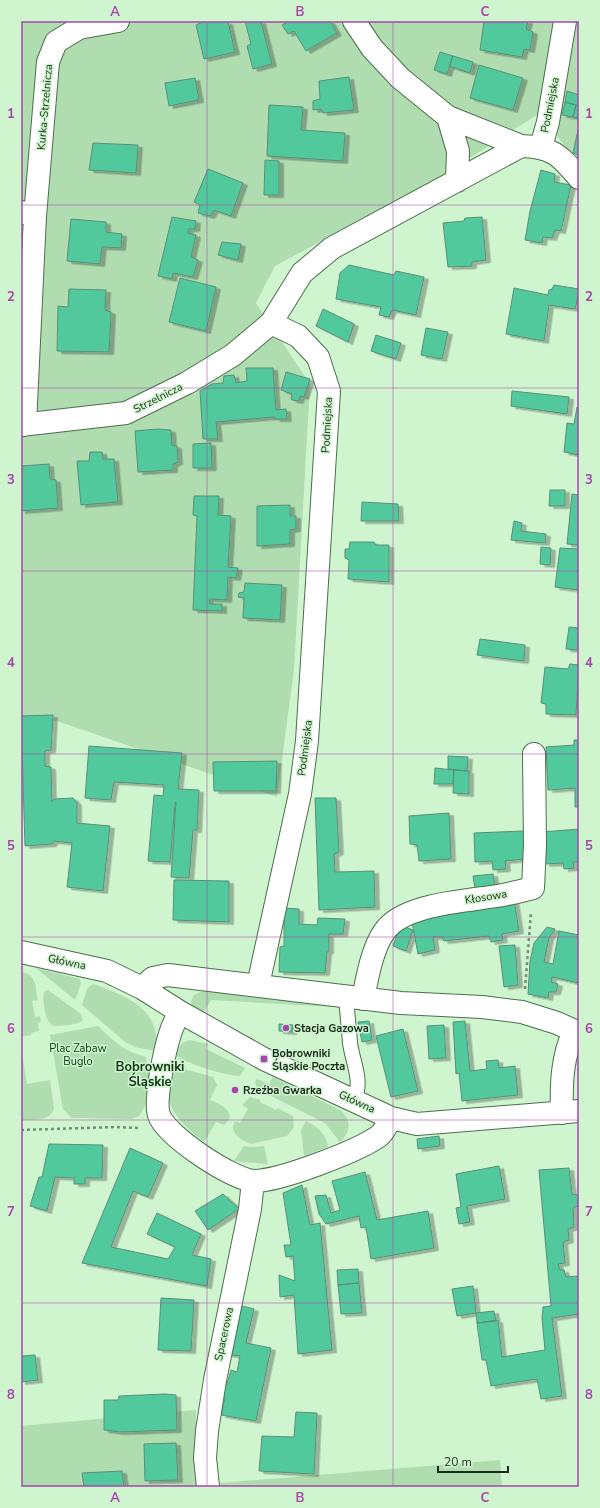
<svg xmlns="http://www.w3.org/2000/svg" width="600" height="1508" font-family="'Nunito Sans',sans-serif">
  <defs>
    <filter id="shadow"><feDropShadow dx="4.5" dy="2.5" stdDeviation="0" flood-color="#0004"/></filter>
  </defs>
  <rect width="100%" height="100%" fill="#cff5cf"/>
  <path fill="#afddb0" d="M21 21H579V165L540 113 439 178 275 266 256 303 310 384 294 670 277 797 57 721 21 719Z
    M36 968 80 979 81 984 75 1000Z
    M21 972C37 974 35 987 38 1000L32 1001 35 1017 40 1016 41 1022 38 1023 39 1031 31 1033V1035L21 1037Z
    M94 984C129 998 159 1007 157 1051L138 1048 125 1042 82 1005 88 987Z
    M48 990 81 1014 83 1020C79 1024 73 1024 68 1025 63 1025 57 1027 52 1025 45 1021 42 1000 44 992Z
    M203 991 334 1002 335 1007 211 1000 202 1015 192 1007 191 1001 194 995Z
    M98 1026C115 1042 123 1051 146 1057L147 1065 154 1067 145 1106 139 1116 132 1119 72 1118 63 1109 50 1035Z
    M190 1040 208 1044 206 1049 245 1068 240 1076C227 1076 184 1063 174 1054L182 1043Z
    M21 1048 27 1084 50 1080 54 1109C49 1122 33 1119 21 1120Z
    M177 1067 213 1077 217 1085 210 1100C221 1104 239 1113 224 1125L216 1122 204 1142C189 1131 168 1112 168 1092 168 1084 169 1077 170 1070Z
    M273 1077 342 1111C352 1123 350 1132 340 1142L325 1123 257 1089 255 1081 257 1079 269 1084Z
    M250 1097 261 1100 260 1102 276 1110 277 1108 293 1116 294 1127 287 1136 251 1144C241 1140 228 1133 235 1121L240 1123 248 1109 242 1105Z
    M306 1121C318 1127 326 1133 328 1147L304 1156 301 1130Z
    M244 1146 250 1147 264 1146 268 1164 234 1161Z
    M196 1410V1485L500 1460 502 1487H21V1426Z"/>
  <path fill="#51c99d" stroke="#5b8e78" filter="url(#shadow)" d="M205 21 228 22 235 52 204 59 196 25Z
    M245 21H261L272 64 253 69 247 46 251 44Z
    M290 21H330L337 33 306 51 294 31 288 34 282 25Z
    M484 21H528L526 29 533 32 530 50 524 49 522 57 480 50Z
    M440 52 453 56 447 74 434 70Z
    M453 56 473 62 470 73 449 66Z
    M479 65 523 78 513 110 470 98Z
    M349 77 354 110 323 113 321 109 313 110V101L320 99 319 81Z
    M195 78 199 100 169 106 165 83Z
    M567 91 579 95V106L565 102Z
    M565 102 576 105 573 117 562 115Z
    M269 105 303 107 301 130 345 133 343 161 267 156Z
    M576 105 579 106V118L573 117Z
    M578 130H579V155L573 153Z
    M93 143 138 145 136 173 89 170Z
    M265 160 279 161V195H264Z
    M208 169 243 183 231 216 214 210 210 216 198 213 200 205 194 202Z
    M541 170 555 174 554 182 571 185 561 231 555 230 552 238 543 237 542 243 525 240 530 211Z
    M172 217 196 221 195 229H189L188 233 196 235 191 257 198 260 193 277 173 273 172 279 158 276Z
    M482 217 486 260 472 262V266L448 267 443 223 464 221 465 218Z
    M71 219 106 222V232L122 234 121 248 102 247 100 264 67 261Z
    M222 242 241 244 238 260 218 255Z
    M349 265 394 275 396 271 424 277 416 315 392 310 389 317 379 315 381 307 336 299 340 273Z
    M180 278 216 287 206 331 169 322Z
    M554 285 579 289 576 305 575 309 549 305 544 341 506 334 514 288 548 295 549 290 552 289Z
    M69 289 106 290 105 310 111 312 109 352 57 351 58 306 68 307Z
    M323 309 354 324 348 342 316 326Z
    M426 328 448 332 442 359 421 355Z
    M376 335 401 343 396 359 371 351Z
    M246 368H273L276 410 286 409 287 419H276L274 417 216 422 218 439H203L200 391 212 384 223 383 224 376 234 375 236 383 247 381Z
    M286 372 310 379 304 397 300 396 299 401 292 400 291 399 292 394 281 390Z
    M512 391 569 397 567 414 511 406Z
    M577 407 579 408V455L564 452 567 423 574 424Z
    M158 429 171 430 172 445 177 446 178 462 173 464V470L138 472 135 431Z
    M211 443 212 468H193V444Z
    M90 452H102L103 459H114L118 502 81 505 77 461H89Z
    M49 464 50 479 56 480 58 508 21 511V466Z
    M550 490H565V506H549Z
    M572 494 579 495V545L567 544Z
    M194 496H219L218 515 231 516 228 567 238 568 236 578 228 577 227 600 209 599 210 604H222V611L193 610 197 516 193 515Z
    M362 502 398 504 399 521H361Z
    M290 505V516H296V529L290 530V544L257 546V506Z
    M514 521 522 523 521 531 546 534 545 543 511 540Z
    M350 542H374L376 545H389V582L348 579 349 560 345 558V549H349Z
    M541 547 551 548 550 565 540 564Z
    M560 548 579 549V590L555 587Z
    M245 583 282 585 280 620 243 618 244 598 238 597 239 593 244 592Z
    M569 627 579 628V650L566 649Z
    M480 639 525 645 524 661 477 655Z
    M570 664 579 665 576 715 546 714V704L541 703 545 667 568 669Z
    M53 715 51 750 45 751V766L51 767 52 802 54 799 73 798 77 803V823L110 826 103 891 67 887 72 843 54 841 52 844 25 846 21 716Z
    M574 740H579V807H575V788L548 790 546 747 574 745Z
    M89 746 182 753 178 789 199 790 197 830H193L189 878 171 877 176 802 175 804 170 862 148 861 154 795 163 796 164 785 114 782 111 800 85 798Z
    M448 756 468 757 467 771 448 769Z
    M277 761 276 791H214L213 762Z
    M435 768 454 770 453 784H434Z
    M454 770 469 771V794L453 793Z
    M315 798H336L339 852 334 854 335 872 374 871 375 907 319 910Z
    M449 813 451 859 419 861 417 845 410 844 409 816Z
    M579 829V862H573L574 868 564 869 563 863 545 864 542 832Z
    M524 831V859L505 861 506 869 493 870 492 861 475 862 474 833Z
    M493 874 496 891 476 894 473 876Z
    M174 880 229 881V922L173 920Z
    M514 899 519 931 502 934 503 940 491 942 489 936 444 941 442 937H433L435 950 418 954 412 922Z
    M284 908 299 909V924L317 925 318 918 345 919 343 934H329V951L327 952 325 973 279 972 280 947 284 946Z
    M400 925 413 930 406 951 393 946Z
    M547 927 555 929 549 938 544 962 553 964 559 931 579 935V983L552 977 551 982 558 984 556 992H549L548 998 528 994 530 961 534 943Z
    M515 945 518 985 504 987 499 946Z
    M369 1021 372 1040 362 1042 358 1022Z
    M465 1021 470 1071 487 1069 486 1061 498 1060 499 1068 515 1066 518 1095 462 1101 459 1073 456 1074 453 1022Z
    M279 1024 293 1025 292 1032 279 1031Z
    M444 1025 446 1058 429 1059 427 1026Z
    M403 1029 418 1091 391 1097 376 1036Z
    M439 1136 440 1146 418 1149 417 1139Z
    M49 1144 103 1145 102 1178H85V1184H74V1178L55 1177 47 1211 30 1206 39 1177H42Z
    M130 1148 163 1163 148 1197 133 1191 111 1247 168 1259 175 1247 147 1234 157 1213 201 1234 192 1255 211 1259 207 1286 82 1263Z
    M499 1166 505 1199 467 1206 470 1222 459 1224 456 1208 461 1207 456 1174Z
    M569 1168 572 1194 578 1195V1206L573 1208 574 1227 568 1229 569 1240 563 1242 565 1263 558 1264 560 1270H564L566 1277 579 1276V1314L552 1318 562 1396 541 1399 537 1379 491 1386 486 1360H482L477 1323 498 1320 502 1357 545 1350 542 1318 543 1307 551 1306 539 1170Z
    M365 1172 377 1220 428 1211 434 1248 371 1259 366 1227 361 1228 359 1216 326 1224 319 1214 315 1196 326 1195 331 1213 340 1210 332 1181Z
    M302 1185 310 1225 320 1223 332 1350 298 1354 294 1295 280 1297 279 1275 295 1281 293 1256 286 1257 284 1245H291L283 1193Z
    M223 1194 239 1209 208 1230 195 1211Z
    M358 1269 359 1283 338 1285 337 1270Z
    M359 1283 362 1313 341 1314 338 1285Z
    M473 1286 476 1313 457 1316 452 1289Z
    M161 1298 194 1300 191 1351 158 1350Z
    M238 1305 254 1309 246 1343 271 1348 256 1421 221 1415 225 1398 221 1396 224 1385 227 1384 231 1370 237 1372 240 1356 226 1354Z
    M494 1311 496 1321 477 1323 476 1313Z
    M35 1355 38 1380 21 1382V1356Z
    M165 1394 176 1395 177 1430 120 1432 104 1430V1400H118L119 1396Z
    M296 1412 317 1413 314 1474 259 1471 262 1436 294 1437Z
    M176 1443 178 1480 145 1481 144 1444Z
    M122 1471 124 1487H84L82 1473Z"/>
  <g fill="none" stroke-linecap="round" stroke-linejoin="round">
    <g stroke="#4c6e4d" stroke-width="16">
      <path id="service" d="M346 996C347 1012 349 1028 350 1043 353 1064 363 1080 354 1101"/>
    </g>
    <g stroke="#4c6e4d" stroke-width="24">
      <path id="minor" d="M354 21 372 48 400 78 448 117 521 146
        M448 117 458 151 457 181
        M541 147 548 122 565 21
        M21 212 35 216 25 425
        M35 216 48 62 56 42 79 28 118 21
        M21 425 126 413 187 383 233 355 271 323 302 273 332 248 521 146C552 147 559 154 579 178
        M21 952 107 971 142 988 180 1012 264 1059 391 1118 417 1124 579 1111
        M258 985 300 794 307 741 329 391 318 357 298 336 271 323
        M142 988 153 978 168 975 401 1003 482 1007 522 1012 557 1023 579 1033
        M363 999C367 979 372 949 384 932 402 904 466 901 497 896 509 894 521 891 533 888L535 845 534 754
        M180 1012C176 1019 172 1027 170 1034 165 1049 154 1101 159 1115 166 1136 233 1180 254 1181 280 1181 358 1151 379 1136 384 1132 388 1123 391 1118
        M562 1113C561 1084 562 1057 574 1031
        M208 1487 205 1458 207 1431 215 1380 250 1209 253 1181"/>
    </g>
    <path stroke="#738e74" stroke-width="2.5" stroke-dasharray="3 3" stroke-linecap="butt" d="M525 989 531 912
      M21 1130 115 1127 139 1128"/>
    <use href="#service" stroke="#fff" stroke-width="14"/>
    <use href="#minor" stroke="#fff" stroke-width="22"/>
  </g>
  <path fill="none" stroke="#a745ad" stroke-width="1" stroke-opacity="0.55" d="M207 21V1487M393 21V1487M21 205H579M21 388H579M21 571H579M21 754H579M21 937H579M21 1120H579M21 1303H579"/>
  <g fill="#a745ad" stroke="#cff5cf" stroke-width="1.5">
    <circle cx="286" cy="1028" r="4"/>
    <rect x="260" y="1055" width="8" height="8" rx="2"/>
    <circle cx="235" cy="1090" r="4"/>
  </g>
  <g text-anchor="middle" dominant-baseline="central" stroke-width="3" stroke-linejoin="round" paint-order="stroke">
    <g font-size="11" fill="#1b2a1c" stroke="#cff5cf">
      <text transform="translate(550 105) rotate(-79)">Podmiejska</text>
      <text transform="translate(45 107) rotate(-85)">Kurka-Strzelnicza</text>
      <text transform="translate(158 398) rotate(-27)">Strzelnicza</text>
      <text transform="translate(327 425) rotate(-87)">Podmiejska</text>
      <text transform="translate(305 748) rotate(-83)">Podmiejska</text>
      <text transform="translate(486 897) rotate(-9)">Kłosowa</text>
      <text transform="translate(67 962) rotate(12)">Główna</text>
      <text transform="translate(357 1102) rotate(25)">Główna</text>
      <text transform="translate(224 1334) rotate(-78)">Spacerowa</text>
    </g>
    <g font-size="11" font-weight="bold" fill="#1b2a1c" stroke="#cff5cf" text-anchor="start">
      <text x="294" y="1028">Stacja Gazowa</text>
      <text x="272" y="1053">Bobrowniki<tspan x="272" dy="13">Śląskie Poczta</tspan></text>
      <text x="243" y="1090">Rzeźba Gwarka</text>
    </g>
    <g font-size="11" fill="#023c0d" stroke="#cff5cf">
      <text x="78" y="1048">Plac Zabaw<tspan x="78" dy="13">Buglo</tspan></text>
    </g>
    <g font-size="13" font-weight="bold" fill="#133316" stroke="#cff5cf">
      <text x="150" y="1067">Bobrowniki<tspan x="150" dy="15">Śląskie</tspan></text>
    </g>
  </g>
  <rect width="600" height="1508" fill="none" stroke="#cff5cf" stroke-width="44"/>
  <path d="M438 1466v6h70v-6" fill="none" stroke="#1b2a1c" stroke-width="2"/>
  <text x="444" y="1466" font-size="12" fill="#1b2a1c" stroke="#cff5cf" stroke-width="3" paint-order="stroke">20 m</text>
  <rect x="22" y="22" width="556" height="1464" fill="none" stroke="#a745ad" stroke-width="1.5"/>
  <g font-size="13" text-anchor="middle" font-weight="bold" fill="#a745ad">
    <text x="115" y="16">A</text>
    <text x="300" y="16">B</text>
    <text x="485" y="16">C</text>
    <text x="11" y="118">1</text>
    <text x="589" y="118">1</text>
    <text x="11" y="301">2</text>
    <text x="589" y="301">2</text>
    <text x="11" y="484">3</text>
    <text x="589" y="484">3</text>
    <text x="11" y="667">4</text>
    <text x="589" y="667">4</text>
    <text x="11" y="850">5</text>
    <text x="589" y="850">5</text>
    <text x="11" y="1033">6</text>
    <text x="589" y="1033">6</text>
    <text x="11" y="1216">7</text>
    <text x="589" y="1216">7</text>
    <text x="11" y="1399">8</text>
    <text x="589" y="1399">8</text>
    <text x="115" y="1502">A</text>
    <text x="300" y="1502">B</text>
    <text x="485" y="1502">C</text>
  </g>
</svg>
